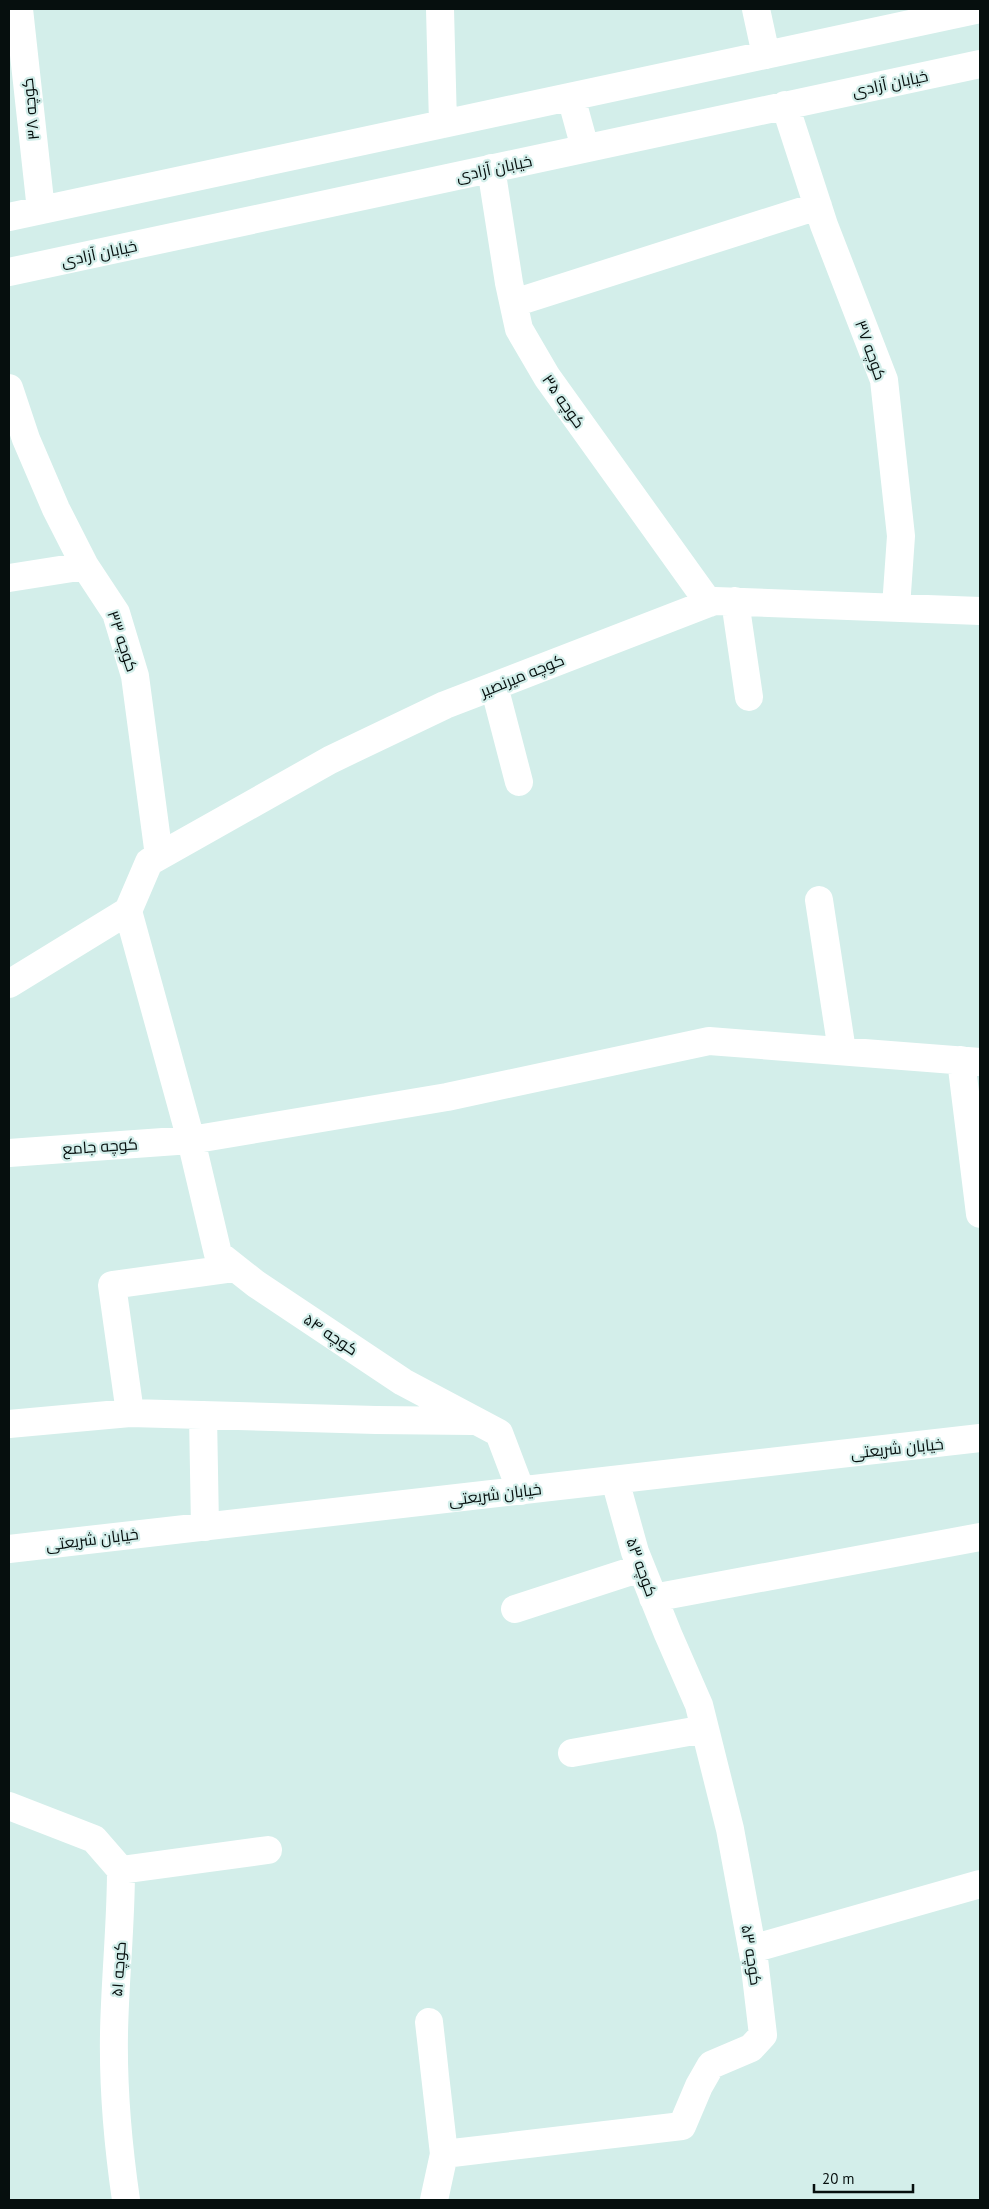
<svg xmlns="http://www.w3.org/2000/svg" width="989" height="2209" font-family="'PT Sans',Cairo,sans-serif">
  <rect width="100%" height="100%" fill="#d3eeea"/>
  <g fill="none" stroke-linecap="round" stroke-linejoin="round">
    <path stroke="#fff" stroke-width="28" d="M19 9 41 210
      M440 9 443 124
      M756 9 766 55
      M571 97 585 148
      M785 105 824 225 884 380 901 536 896 607
      M491 168 509 283 519 329 547 377 709 603
      M9 217 980 9
      M9 272 980 64
      M514 303 818 206
      M9 388 26 439 56 509 85 566 116 613 135 676 159 856
      M9 578 85 566
      M735 601 749 697
      M494 686 519 782
      M819 900 842 1051
      M128 911 149 862 330 760 445 705 709 603 715 601 980 611
      M9 984 128 911 191 1140 218 1254 256 1284 403 1382 499 1433 521 1491
      M961 1060 980 1214
      M9 1153 191 1140 447 1097 709 1041 980 1062
      M130 1413 112 1285 235 1268
      M203 1415 205 1527
      M9 1424 130 1413 376 1420 473 1421
      M9 1549 980 1438
      M653 1598 980 1537
      M515 1609 641 1568
      M572 1753 705 1729
      M9 1806 94 1839 121 1870C121 1924 115 1979 114 2033 113 2089 118 2145 126 2200
      M121 1870 268 1850
      M752 1949 980 1884
      M429 2022 444 2154
      M434 2200 444 2154 682 2126 699 2086 711 2065 751 2048 763 2035 754 1959 730 1829 699 1705 668 1634 635 1552 615 1480"/>
  </g>
  <g text-anchor="middle" dominant-baseline="central" stroke-width="4.5" stroke-linejoin="round" paint-order="stroke">
    <g font-size="16" fill="#060f0e" stroke="#d3eeea">
      <text transform="translate(890 83) rotate(-12)">خیابان آزادی</text>
      <text transform="translate(30 109) rotate(-96)">کوچه ۳۸</text>
      <text transform="translate(494 168) rotate(-12)">خیابان آزادی</text>
      <text transform="translate(99 253) rotate(-12)">خیابان آزادی</text>
      <text transform="translate(871 350) rotate(70)">کوچه ۳۷</text>
      <text transform="translate(564 401) rotate(55)">کوچه ۳۵</text>
      <text transform="translate(123 641) rotate(71)">کوچه ۳۳</text>
      <text transform="translate(522 675) rotate(-22)">کوچه میرنصیر</text>
      <text transform="translate(100 1146) rotate(-4)">کوچه جامع</text>
      <text transform="translate(331 1334) rotate(34)">کوچه ۵۴</text>
      <text transform="translate(897 1448) rotate(-6)">خیابان شریعتی</text>
      <text transform="translate(495 1494) rotate(-7)">خیابان شریعتی</text>
      <text transform="translate(92 1539) rotate(-7)">خیابان شریعتی</text>
      <text transform="translate(642 1567) rotate(70)">کوچه ۵۳</text>
      <text transform="translate(752 1955) rotate(81)">کوچه ۵۳</text>
      <text transform="translate(118 1969) rotate(-86)">کوچه ۵۱</text>
    </g>
  </g>
  <rect width="989" height="2209" fill="none" stroke="#060f0e" stroke-width="20"/>
  <path d="M814 2184v8h99v-8" fill="none" stroke="#060f0e" stroke-width="2.5"/>
  <text x="822" y="2184" font-size="15" fill="#060f0e" stroke="#d3eeea" stroke-width="4" paint-order="stroke">20 m</text>
</svg>
